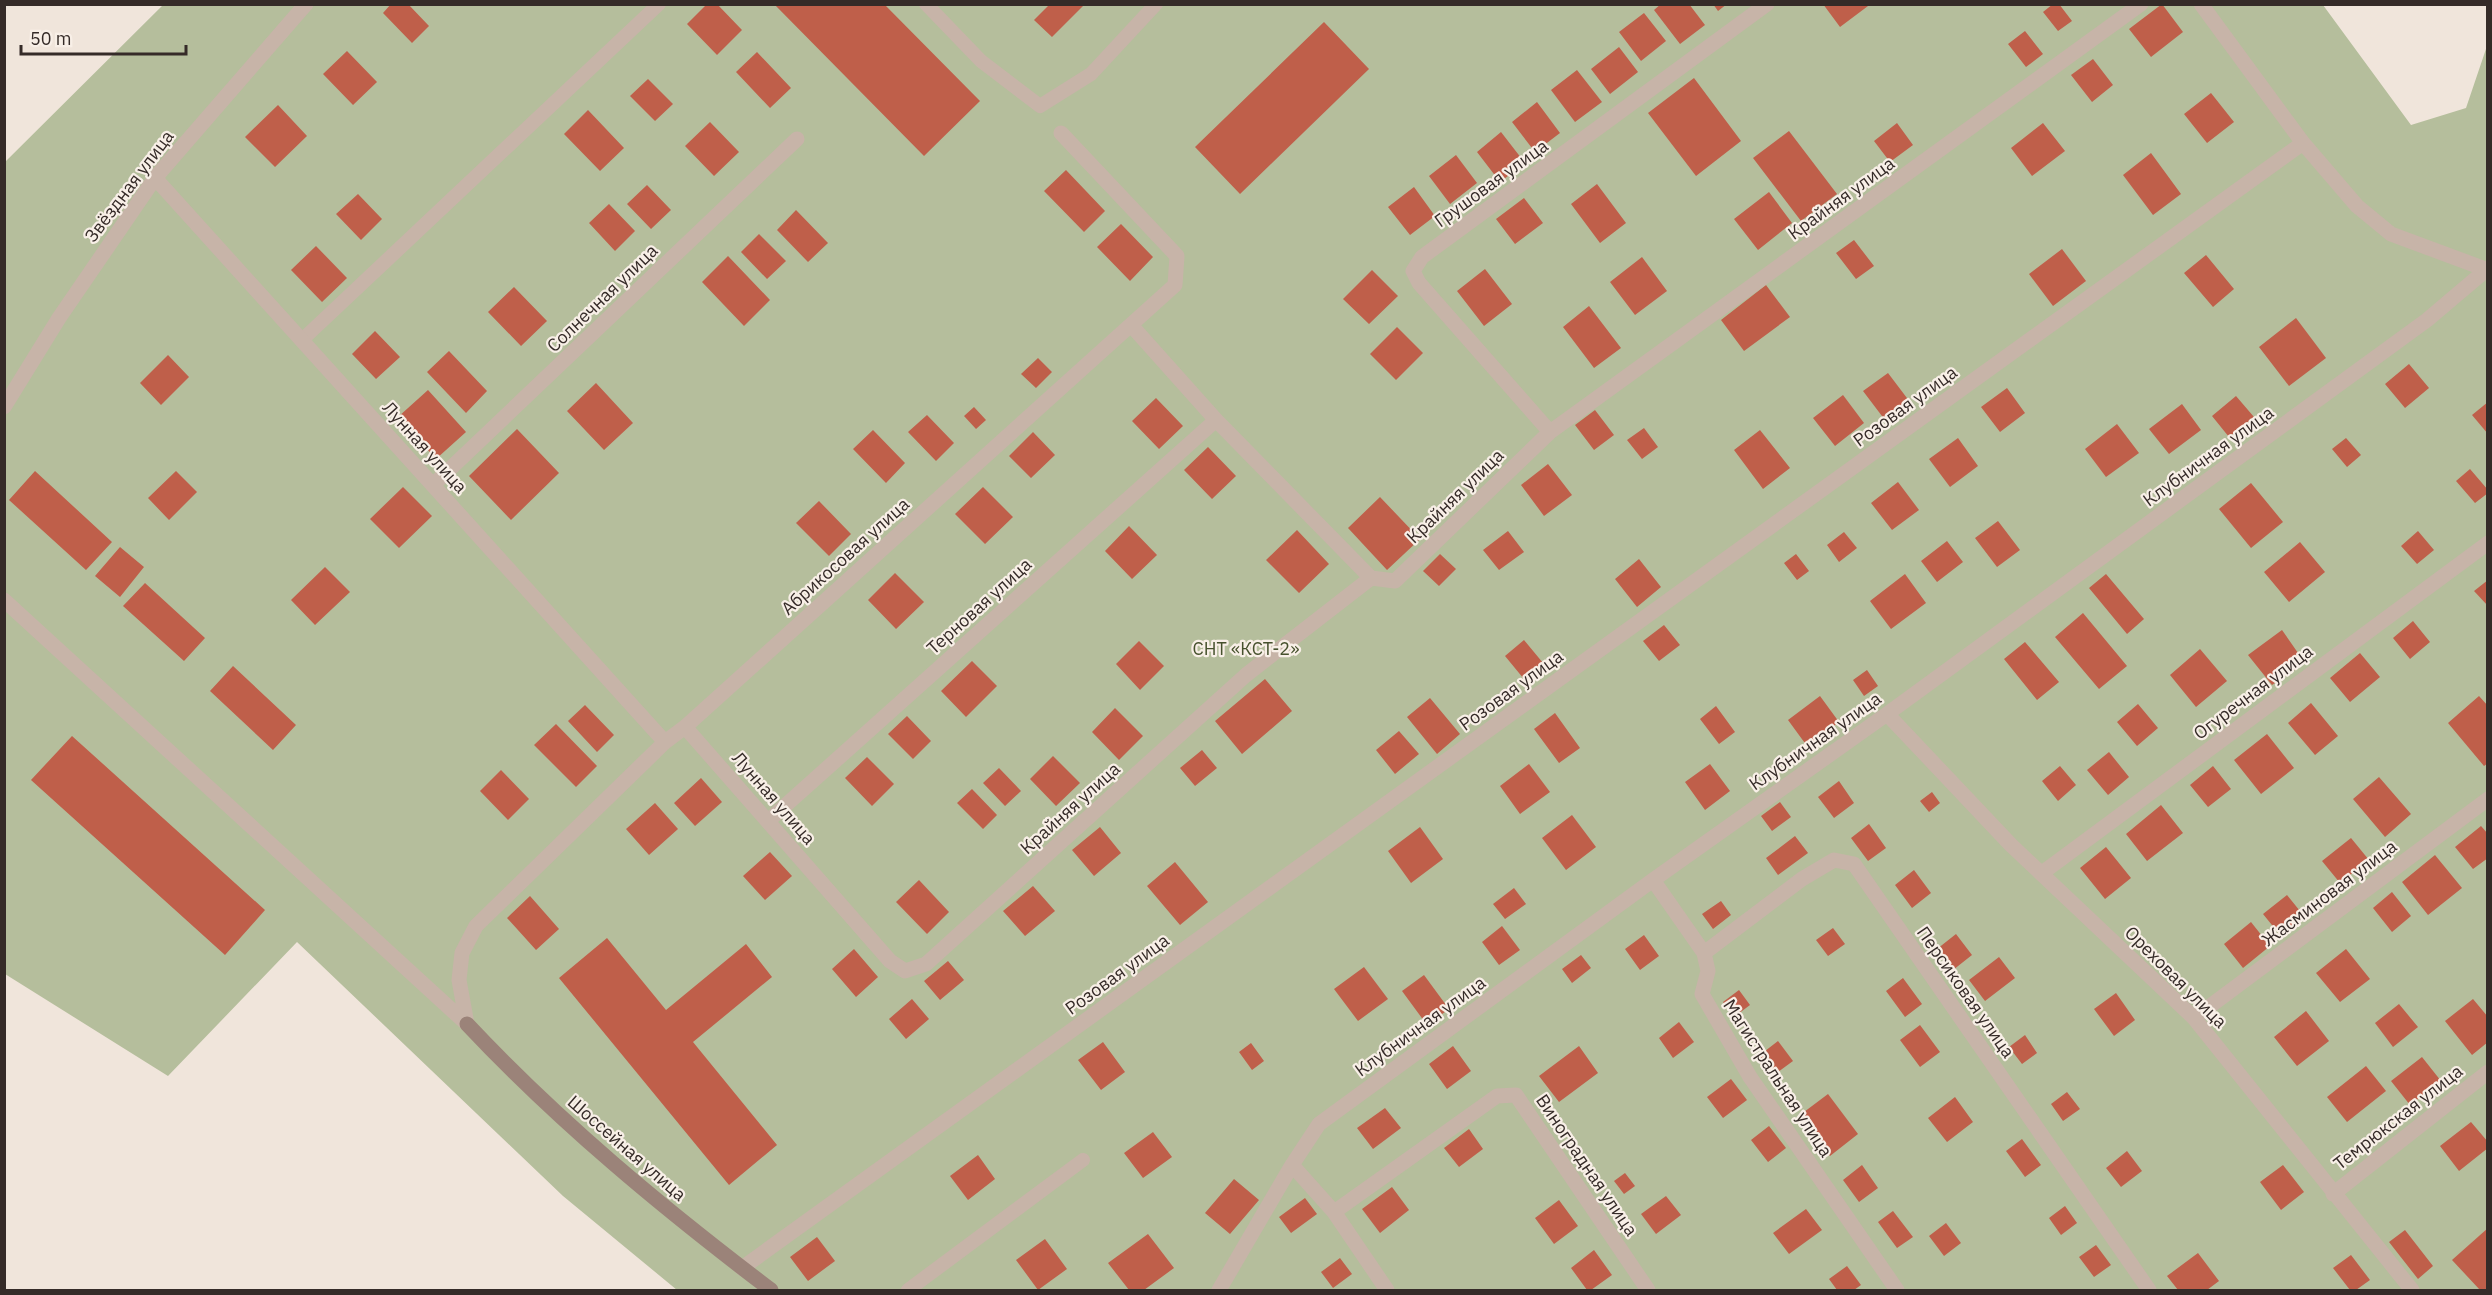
<svg xmlns="http://www.w3.org/2000/svg" width="2492" height="1295" font-family="'IBM Plex Sans',sans-serif">
  <rect width="100%" height="100%" fill="#f0e5db"/>
  <path fill="#b5be9c" d="M164 4 2323 5 2411 125 2466 108 2487 46V1290H677L563 1196 297 942 168 1076 5 974 4 163Z"/>
  <path fill="#bf5f4a" d="M391 4H408L429 26 412 43 383 13Z
    M707 4H717L742 30 717 55 687 24Z
    M774 4H884L980 101 924 156Z
    M1050 4H1085L1052 37 1034 20Z
    M1661 4H1689L1705 25 1680 44 1654 10Z
    M1713 4H1727L1718 11Z
    M1823 4H1867L1868 6 1840 27Z
    M2053 4H2059L2072 21 2058 31 2043 12Z
    M2162 4 2183 32 2151 57 2129 29Z
    M1644 13 1666 41 1641 61 1619 32Z
    M1324 22 1369 69 1240 194 1195 147Z
    M2025 31 2043 54 2026 67 2008 44Z
    M1619 47 1638 72 1610 94 1591 69Z
    M347 51 377 82 353 105 323 74Z
    M757 52 791 88 770 108 736 72Z
    M2093 59 2113 85 2092 102 2071 75Z
    M1577 70 1602 102 1575 122 1551 90Z
    M1694 78 1741 141 1696 176 1648 113Z
    M648 79 673 104 655 121 630 96Z
    M2211 93 2234 122 2207 143 2184 114Z
    M1537 102 1560 133 1535 152 1512 122Z
    M278 105 307 136 275 167 245 137Z
    M588 110 624 148 600 171 564 134Z
    M710 122 739 152 714 176 685 146Z
    M1897 123 1913 145 1890 162 1874 141Z
    M2043 123 2065 151 2032 176 2011 148Z
    M1789 131 1837 194 1801 221 1753 158Z
    M1501 132 1525 163 1500 182 1477 152Z
    M2151 153 2181 194 2153 215 2123 175Z
    M1456 155 1477 183 1450 204 1429 176Z
    M1066 170 1105 211 1084 232 1044 191Z
    M1597 184 1626 223 1600 243 1571 204Z
    M647 185 671 210 651 229 627 204Z
    M1414 187 1435 216 1410 235 1388 207Z
    M1769 192 1792 223 1758 250 1734 219Z
    M358 194 382 219 361 240 336 214Z
    M1524 198 1543 223 1515 244 1496 219Z
    M609 204 635 231 615 251 589 223Z
    M796 210 828 243 808 262 777 230Z
    M1121 224 1153 257 1130 281 1097 247Z
    M759 234 786 261 767 279 741 252Z
    M1854 240 1874 266 1856 279 1836 253Z
    M316 246 347 278 322 302 291 270Z
    M2062 249 2086 281 2053 306 2029 274Z
    M2206 255 2234 289 2213 307 2184 273Z
    M728 256 770 300 744 326 702 282Z
    M1642 257 1667 291 1635 315 1610 282Z
    M1485 269 1512 304 1484 326 1457 291Z
    M1372 270 1398 296 1369 324 1343 299Z
    M1766 285 1790 317 1744 351 1721 320Z
    M514 287 547 321 521 346 488 312Z
    M1589 306 1621 348 1594 368 1563 327Z
    M2296 318 2326 358 2289 386 2259 347Z
    M1397 327 1423 353 1396 380 1370 354Z
    M375 331 400 357 376 379 352 354Z
    M449 351 487 391 466 413 427 372Z
    M168 355 189 377 161 405 140 383Z
    M1038 358 1052 372 1036 388 1021 374Z
    M2409 364 2429 388 2405 408 2385 384Z
    M1888 373 1913 406 1888 424 1863 391Z
    M596 383 633 423 604 450 567 411Z
    M2007 388 2025 413 2000 432 1981 407Z
    M428 390 466 432 436 459 398 417Z
    M1843 395 1864 423 1835 446 1813 418Z
    M2236 396 2254 417 2229 437 2212 416Z
    M1156 398 1183 426 1159 449 1132 421Z
    M2488 402V434L2472 415Z
    M2182 404 2201 430 2169 454 2149 429Z
    M974 407 986 420 976 429 964 416Z
    M1595 410 1614 435 1594 450 1575 425Z
    M927 415 954 443 936 461 908 432Z
    M2117 424 2139 453 2106 477 2085 449Z
    M1644 428 1658 447 1642 459 1627 440Z
    M517 429 559 473 511 520 469 476Z
    M873 430 905 463 886 483 853 449Z
    M1760 430 1790 468 1763 489 1734 450Z
    M1033 432 1055 455 1031 478 1009 456Z
    M1958 438 1978 466 1950 487 1929 459Z
    M2346 438 2361 455 2347 467 2332 449Z
    M1208 447 1236 476 1212 499 1184 470Z
    M1548 464 1572 495 1544 516 1521 485Z
    M2470 469 2488 490V493L2475 503 2456 481Z
    M35 471 112 542 86 570 9 500Z
    M176 471 197 492 169 520 148 498Z
    M1898 482 1919 510 1892 530 1871 503Z
    M2251 483 2283 522 2251 548 2219 509Z
    M403 487 432 516 399 548 370 519Z
    M983 487 1013 517 985 544 955 514Z
    M1380 497 1420 539 1387 570 1348 528Z
    M819 501 851 534 829 556 796 523Z
    M1998 521 2020 550 1997 567 1975 538Z
    M1129 526 1157 555 1132 579 1105 551Z
    M1297 530 1329 564 1299 593 1266 560Z
    M1508 531 1524 552 1499 570 1483 550Z
    M2418 531 2434 550 2417 564 2401 546Z
    M1844 532 1857 548 1839 562 1827 545Z
    M1947 541 1963 562 1937 582 1921 561Z
    M2300 542 2325 572 2289 602 2264 572Z
    M120 547 144 567 120 597 95 576Z
    M1440 554 1456 569 1439 586 1423 571Z
    M1796 554 1809 571 1797 580 1784 563Z
    M1639 559 1661 587 1637 607 1615 579Z
    M325 567 350 592 315 625 291 600Z
    M895 573 924 602 896 629 868 600Z
    M1905 574 1926 603 1891 629 1870 601Z
    M2106 574 2144 619 2127 634 2089 588Z
    M2488 580V606L2474 591Z
    M145 583 205 638 184 661 123 606Z
    M2083 613 2127 666 2099 689 2055 637Z
    M2413 621 2430 642 2410 659 2393 638Z
    M1664 625 1680 645 1659 661 1643 641Z
    M2282 630 2305 663 2272 685 2248 655Z
    M1524 640 1548 669 1529 685 1505 656Z
    M1139 641 1164 666 1140 690 1116 664Z
    M2025 642 2059 682 2037 700 2004 659Z
    M2200 649 2227 681 2196 707 2170 675Z
    M2360 653 2380 677 2350 702 2330 678Z
    M972 661 997 686 966 717 941 691Z
    M233 666 296 725 273 750 210 691Z
    M1867 670 1878 686 1864 696 1853 680Z
    M1265 679 1292 711 1242 754 1215 721Z
    M1820 696 1839 722 1807 746 1788 720Z
    M2479 696 2488 706V763L2484 766 2448 723Z
    M1430 698 1460 734 1437 754 1407 717Z
    M2311 703 2338 736 2315 755 2288 723Z
    M2138 704 2158 728 2137 746 2117 722Z
    M585 705 614 735 597 752 568 721Z
    M1716 706 1735 732 1719 744 1700 719Z
    M1115 708 1143 736 1119 760 1092 732Z
    M1555 713 1580 748 1559 763 1534 729Z
    M907 716 931 741 913 759 888 734Z
    M556 724 597 766 576 787 534 745Z
    M1399 731 1419 754 1395 774 1376 750Z
    M2267 734 2294 768 2261 794 2234 760Z
    M72 736 265 910 225 955 31 780Z
    M1202 750 1217 768 1195 786 1180 768Z
    M2109 752 2129 777 2108 795 2087 770Z
    M1053 756 1080 783 1056 806 1030 779Z
    M867 757 894 784 872 806 845 778Z
    M1529 764 1550 792 1520 814 1500 786Z
    M1710 764 1730 791 1705 810 1685 782Z
    M2060 766 2076 785 2058 801 2042 781Z
    M2213 766 2231 789 2208 807 2190 785Z
    M999 768 1021 791 1005 806 983 783Z
    M501 770 529 799 508 820 480 791Z
    M2379 777 2411 814 2385 837 2353 799Z
    M701 778 722 802 695 826 674 803Z
    M1839 781 1854 803 1834 818 1818 797Z
    M972 789 997 815 983 829 957 803Z
    M1932 792 1940 803 1929 812 1920 801Z
    M1780 802 1791 817 1772 831 1761 816Z
    M655 803 678 829 649 855 626 829Z
    M2161 805 2183 833 2147 861 2126 834Z
    M1572 815 1596 847 1566 870 1542 838Z
    M1869 824 1886 848 1868 861 1851 838Z
    M2481 826 2488 834V858L2473 869 2455 847Z
    M1100 827 1121 853 1094 876 1072 850Z
    M1420 827 1443 859 1411 883 1388 851Z
    M1795 836 1808 853 1778 875 1766 858Z
    M2351 838 2369 860 2340 883 2322 861Z
    M2106 847 2131 878 2105 899 2080 868Z
    M770 852 792 876 765 900 743 876Z
    M2435 855 2462 888 2428 915 2402 882Z
    M1175 862 1208 902 1180 925 1147 886Z
    M1914 870 1931 893 1912 908 1895 885Z
    M919 880 949 912 927 934 896 902Z
    M1033 886 1055 911 1025 936 1003 911Z
    M1514 888 1526 904 1505 919 1493 904Z
    M2392 892 2411 916 2392 932 2373 908Z
    M2287 895 2304 916 2280 935 2263 914Z
    M530 896 559 929 536 950 507 918Z
    M1721 901 1731 915 1713 929 1702 914Z
    M2251 922 2270 946 2243 968 2224 944Z
    M1502 926 1520 950 1499 965 1482 942Z
    M1833 928 1845 944 1828 956 1816 940Z
    M1956 934 1972 955 1953 970 1937 949Z
    M1644 935 1659 956 1640 970 1625 949Z
    M607 938 666 1010 746 944 772 977 693 1042 777 1145 729 1185 559 978Z
    M854 949 878 977 856 997 832 969Z
    M2346 949 2370 979 2340 1002 2316 973Z
    M1581 955 1591 968 1572 983 1562 969Z
    M1999 957 2015 978 1985 1001 1969 980Z
    M948 961 964 980 940 1000 924 981Z
    M1364 967 1388 999 1358 1021 1334 989Z
    M1424 975 1449 1009 1427 1025 1402 991Z
    M1903 978 1922 1004 1905 1017 1886 991Z
    M1739 990 1750 1005 1734 1017 1723 1002Z
    M2116 993 2135 1020 2114 1036 2094 1009Z
    M912 999 929 1019 906 1039 889 1019Z
    M2473 999 2488 1017V1042L2472 1055 2445 1021Z
    M2399 1004 2418 1027 2393 1047 2375 1023Z
    M2306 1011 2329 1041 2297 1066 2274 1037Z
    M1679 1022 1694 1042 1673 1058 1659 1038Z
    M1920 1025 1940 1052 1920 1067 1900 1040Z
    M2025 1035 2037 1053 2022 1064 2009 1047Z
    M1778 1041 1793 1061 1771 1077 1756 1058Z
    M1103 1042 1125 1072 1101 1090 1078 1060Z
    M1251 1043 1264 1061 1252 1070 1239 1052Z
    M1453 1046 1471 1071 1447 1089 1429 1064Z
    M1579 1046 1598 1073 1559 1102 1539 1076Z
    M2422 1057 2441 1081 2410 1105 2391 1081Z
    M2366 1066 2386 1091 2347 1122 2327 1097Z
    M1731 1079 1747 1100 1723 1118 1707 1097Z
    M2067 1092 2080 1109 2063 1121 2051 1104Z
    M1828 1094 1858 1134 1830 1156 1800 1115Z
    M1955 1097 1973 1122 1947 1142 1928 1118Z
    M1385 1108 1401 1128 1373 1149 1357 1128Z
    M2471 1122 2488 1142V1148L2459 1171 2440 1146Z
    M1769 1126 1786 1148 1768 1162 1751 1140Z
    M1469 1129 1483 1149 1459 1167 1444 1148Z
    M1153 1132 1172 1157 1143 1178 1124 1153Z
    M2022 1139 2041 1165 2025 1177 2006 1151Z
    M2127 1151 2142 1171 2121 1187 2106 1168Z
    M978 1155 995 1179 968 1200 950 1176Z
    M1862 1165 1878 1188 1859 1202 1843 1180Z
    M2283 1165 2304 1192 2281 1210 2260 1182Z
    M1625 1173 1635 1186 1624 1194 1614 1181Z
    M1234 1179 1259 1200 1230 1234 1205 1213Z
    M1392 1187 1409 1210 1380 1233 1362 1209Z
    M1666 1196 1681 1215 1656 1234 1641 1214Z
    M1305 1198 1317 1214 1291 1233 1279 1217Z
    M1559 1200 1578 1226 1554 1244 1535 1218Z
    M2065 1206 2077 1223 2061 1235 2049 1218Z
    M1806 1209 1822 1230 1789 1254 1773 1233Z
    M1893 1211 1913 1237 1897 1248 1878 1222Z
    M1946 1223 1961 1243 1944 1256 1929 1236Z
    M2488 1228V1290H2480L2452 1260Z
    M2405 1230 2433 1266 2418 1279 2389 1242Z
    M1148 1234 1174 1268 1144 1290H1129L1108 1263Z
    M817 1237 835 1261 808 1281 790 1257Z
    M1045 1239 1067 1269 1038 1290 1016 1260Z
    M2096 1245 2111 1265 2094 1277 2079 1257Z
    M1594 1250 1612 1275 1591 1290H1587L1571 1268Z
    M2198 1253 2219 1281 2207 1290H2178L2167 1276Z
    M2351 1255 2370 1280 2356 1290H2350L2333 1268Z
    M1340 1258 1352 1274 1333 1288 1321 1272Z
    M1847 1266 1861 1285 1854 1290H1837L1829 1279Z"/>
  <g fill="none" stroke-linecap="round" stroke-linejoin="round">
    <path stroke="#c7b4a8" stroke-width="14" d="M926 4 981 61 1040 106 1091 74 1156 4
      M302 340 659 4
      M908 1290 1083 1160"/>
    <path stroke="#c7b4a8" stroke-width="15" d="M2201 4 2303 143 2357 206 2391 234 2488 270
      M155 178 665 742
      M1131 325 1216 420 1371 578
      M4 407 59 318 155 178 306 4
      M1550 432 1419 283 1413 271 1422 257 1767 4
      M433 485 797 139
      M4 600 467 1024
      M1887 714 2011 845 2194 1018 2412 1290
      M685 727 890 961 905 971 926 964 1246 675 1371 578 1395 581 1550 432 2141 4
      M768 821 1216 420
      M2042 873 2488 543
      M1653 880 1704 953 1708 971 1702 994 1750 1077 1897 1290
      M1704 953 1802 879 1834 860 1854 864 2149 1290
      M2194 1018 2488 799
      M467 1024 459 980 462 953 476 926 665 742 685 727 1175 285 1177 256 1061 133
      M1292 1165 1334 1212 1387 1290
      M2333 1194 2488 1072
      M1334 1212 1497 1096 1516 1095 1648 1290
      M742 1268 2303 143
      M1219 1290 1292 1165 1319 1124 1653 880 1887 714 2427 320 2486 270 2488 272"/>
    <path stroke="#9b8379" stroke-width="15" d="M467 1024C560 1123 663 1208 771 1290"/>
  </g>
  <g text-anchor="middle" dominant-baseline="central" stroke-width="4.5" stroke-linejoin="round" paint-order="stroke">
    <g font-size="18" fill="#352b28" stroke="#f8efe7">
      <text transform="translate(1491 183) rotate(-36)">Грушовая улица</text>
      <text transform="translate(129 186) rotate(-53)">Звёздная улица</text>
      <text transform="translate(1841 198) rotate(-36)">Крайняя улица</text>
      <text transform="translate(602 298) rotate(-44)">Солнечная улица</text>
      <text transform="translate(1905 406) rotate(-36)">Розовая улица</text>
      <text transform="translate(425 447) rotate(48)">Лунная улица</text>
      <text transform="translate(2208 456) rotate(-36)">Клубничная улица</text>
      <text transform="translate(1455 496) rotate(-44)">Крайняя улица</text>
      <text transform="translate(845 556) rotate(-42)">Абрикосовая улица</text>
      <text transform="translate(979 606) rotate(-42)">Терновая улица</text>
      <text transform="translate(1511 690) rotate(-36)">Розовая улица</text>
      <text transform="translate(2253 692) rotate(-37)">Огуречная улица</text>
      <text transform="translate(1815 741) rotate(-35)">Клубничная улица</text>
      <text transform="translate(774 798) rotate(49)">Лунная улица</text>
      <text transform="translate(1070 808) rotate(-42)">Крайняя улица</text>
      <text transform="translate(2329 893) rotate(-37)">Жасминовая улица</text>
      <text transform="translate(1117 974) rotate(-36)">Розовая улица</text>
      <text transform="translate(2176 977) rotate(45)">Ореховая улица</text>
      <text transform="translate(1966 992) rotate(55)">Персиковая улица</text>
      <text transform="translate(1420 1026) rotate(-36)">Клубничная улица</text>
      <text transform="translate(1778 1078) rotate(57)">Магистральная улица</text>
      <text transform="translate(2398 1117) rotate(-38)">Темрюкская улица</text>
      <text transform="translate(627 1148) rotate(41)">Шоссейная улица</text>
      <text transform="translate(1587 1165) rotate(56)">Виноградная улица</text>
    </g>
    <g font-size="18" fill="#46512d" stroke="#f8efe7">
      <text x="1246" y="648">СНТ «КСТ-2»</text>
    </g>
  </g>
  <rect width="2492" height="1295" fill="none" stroke="#352b28" stroke-width="12"/>
  <path d="M21 45v9h165v-9" fill="none" stroke="#352b28" stroke-width="3"/>
  <text x="30" y="45" font-size="18" fill="#352b28" stroke="#f8efe7" stroke-width="4.5" paint-order="stroke">50 m</text>
</svg>
